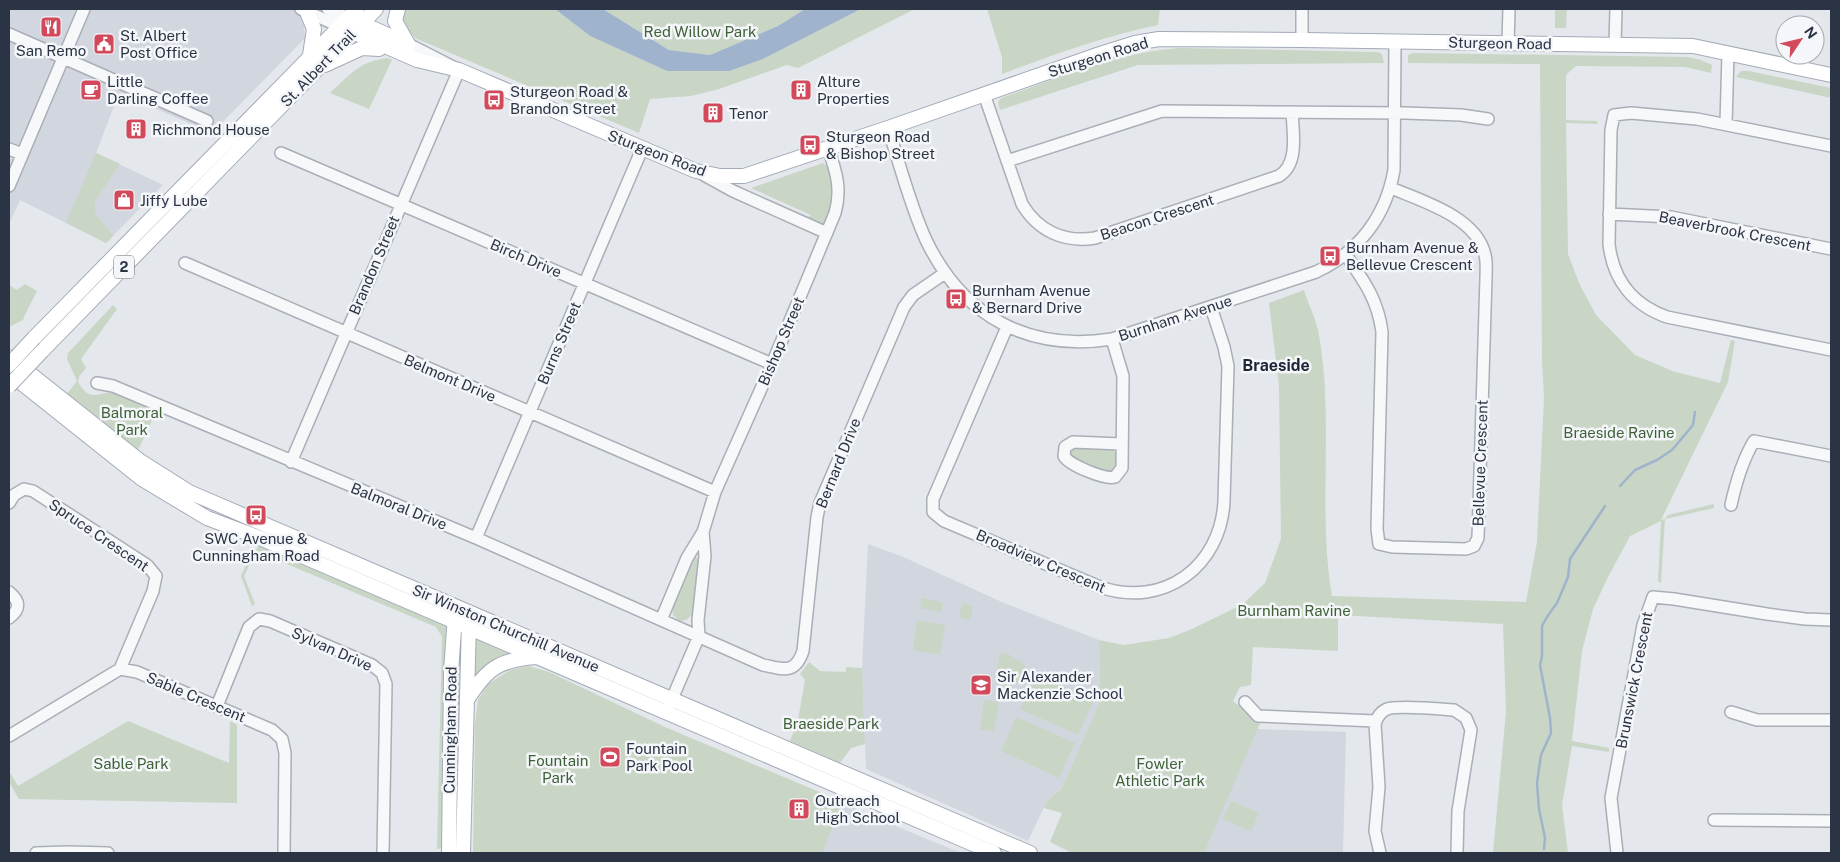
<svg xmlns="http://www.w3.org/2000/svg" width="1840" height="862" font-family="'Public Sans',sans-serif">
  <rect width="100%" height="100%" fill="#e4e7ec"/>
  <path fill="#d2d6de" d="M9 9H312L304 26 305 38 212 133 119 93 96 153 163 185 106 243 20 200 9 224Z
    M868 544 901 556 1004 603 1099 640 1100 701 1062 788 1047 801 1028 841 866 769 862 668Z
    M1257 729 1346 732 1343 853H1203Z
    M756 766 893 825 961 853H802Z"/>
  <path fill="#c9d6c5" d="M402 9H555L590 36 667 71 763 59 861 9H915L798 68 787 65 719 89 691 96 650 99 639 133 415 38 401 21Z
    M603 9H805L778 26 710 55 669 50Z
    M987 9H1160L1158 25C1104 36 1053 55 1002 74V57Z
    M1555 9H1567L1566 28H1555Z
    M1180 48 1378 52 1382 54 1384 63 1138 65 1000 110 998 102 1001 98C1059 78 1119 52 1180 48Z
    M1413 53 1687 57 1701 60 1712 65 1711 73 1685 67 1576 66 1566 75V120L1597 121 1598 124 1566 123 1568 254 1579 283 1596 315 1635 355 1675 372 1720 383 1731 340 1735 341 1728 382 1661 520 1665 519 1668 515 1714 504V508L1665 519 1661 583 1658 581 1661 521 1630 536 1608 577 1593 609 1582 651 1572 741 1609 748V752L1572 746 1562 805 1568 853H1493L1506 711 1503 624 1338 615V651L1253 647 1251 685 1240 687 1233 701 1256 720 1261 721 1204 853H1072L1050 842 1062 813 1044 808 1047 801 1062 788 1100 701 1099 640 1124 645 1169 638 1192 629 1243 604 1265 583 1281 539 1279 386 1269 303 1304 290C1308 303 1315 317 1318 330 1335 417 1317 508 1332 596L1526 602 1537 542 1544 398 1542 360 1540 64 1408 63V55Z
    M388 58 392 60 369 109 330 93C351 74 358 62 388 58Z
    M1741 71H1749L1831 88V98L1736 77Z
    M96 153 120 164 95 201V213L113 236 106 243 66 223Z
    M823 163C833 168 835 190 833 200 831 209 827 218 823 227L805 219 811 215 751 188Z
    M25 284 37 291C32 302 27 309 23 320L9 327V285L17 290Z
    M113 305 117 309 81 359 86 368 80 375 78 382C91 404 98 391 116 393 125 394 147 407 156 412L138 450 67 394 77 381 67 359 68 353Z
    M1074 447 1110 448 1117 453V466L1113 472 1107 474 1072 459 1069 455 1070 450Z
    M260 543 444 623 448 629 443 848 437 849 442 637 436 627 256 551 244 576 255 604 252 606 241 576 253 549 256 550Z
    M696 557 699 560 693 614 686 620 680 621 673 615 672 606 693 558Z
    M922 598 943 603 941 612 920 608Z
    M962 603 973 606 970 620 959 617Z
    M917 620 945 625 940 655 913 650Z
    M460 633H462L457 845 455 853 458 642Z
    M480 638 512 652V654L472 679 475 639Z
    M1005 652 1024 664 1027 669C1024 682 1005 692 995 682L1000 654Z
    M809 662 820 671 846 672V667L862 668 865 744 851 748 840 763 790 741 798 720 805 680 800 674Z
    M528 666 549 672 665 727 843 802 822 853H473L475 723 478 700 488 684 510 670Z
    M1036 674 1094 700 1078 735 1020 709Z
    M984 700 999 702 994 731 980 729Z
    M1016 717 1075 743 1059 778 1001 751Z
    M128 721 229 763 230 721 237 725V803L19 799 9 782V771L18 786Z
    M1231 801 1259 813 1251 831 1223 819Z"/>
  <path fill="#9fb4cc" d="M555 9H603L669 50 710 55 778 26 805 9H861L763 59 729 71H667L590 36Z"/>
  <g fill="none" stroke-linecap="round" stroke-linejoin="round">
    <path stroke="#9fb4cc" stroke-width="2.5" d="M1620 486 1635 470 1657 460 1672 450 1693 425 1695 412
      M1544 849 1545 838 1539 809 1537 783 1541 755 1551 733 1550 718 1540 665 1542 656V626L1547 617 1557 603 1568 577 1570 559 1605 506"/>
    <g stroke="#a9aeb7" stroke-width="14">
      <path id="minor" d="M301 9 339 26
        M328 9 348 18
        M1302 9V40
        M9 34 207 121
        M1508 43 1509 9
        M1615 44 1616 9
        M984 94 1022 204C1038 231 1064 243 1095 238L1279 176C1299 164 1293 133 1292 112
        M1726 124 1728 53
        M888 128C900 165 910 205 926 240 963 317 1029 352 1112 339L1316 272C1359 252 1386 216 1394 170L1395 41
        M1831 146 1697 119 1631 113 1614 115 1611 130 1609 244C1613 280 1633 305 1667 317L1831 350
        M9 149 22 154
        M281 153 772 364
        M1007 161 1162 111 1405 113 1461 115 1488 119
        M704 175 733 191 827 233
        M9 186 84 9
        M1609 214 1671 217 1831 249
        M1346 255C1364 281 1378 300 1382 332L1377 529 1379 544 1392 547 1466 549 1474 546 1478 538 1486 278C1486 271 1487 262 1485 255 1477 217 1422 201 1391 188
        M185 263 715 492
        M1007 327 933 499V512L944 521 1100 587C1164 609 1221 566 1224 501L1228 366 1224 347 1211 307
        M1112 339 1123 376 1122 468 1115 477C1105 480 1069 465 1064 456L1065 447 1073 442 1121 444
        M97 383 113 386 476 538 763 665C783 669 795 675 803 651L817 517 820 503 904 307 913 295 945 273
        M291 462 459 70 408 44
        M9 503 14 495 24 489 33 491 147 565 156 576 153 591 120 669
        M1731 505C1736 482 1742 461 1754 441L1831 456
        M476 538 642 149
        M9 592C20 601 21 609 9 618
        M661 620 687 558 703 532 715 492 772 364 835 213C842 189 836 171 828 148
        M1245 702 1258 716 1375 721
        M217 706 249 627 259 619 270 621 372 665 382 673 386 684 383 853
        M669 706 699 636 698 620 705 556 703 532
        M1731 712 1757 720H1831
        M9 736 120 669 137 672 272 730 282 739 285 753 284 853
        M1714 820 1831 821
        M36 853 68 852 108 853
        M1380 853 1375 831 1379 787 1375 724C1377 717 1380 712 1387 709 1397 705 1441 709 1454 710L1466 718 1471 730 1458 811 1457 853
        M1617 853 1611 798 1643 625 1653 597 1674 599 1767 614 1805 619 1831 620"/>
    </g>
    <g stroke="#a3abb8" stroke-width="16">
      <path id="major" d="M398 9 395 21 408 44
        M307 12 314 29 310 55
        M354 20 408 44
        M339 26 417 60 459 70 696 171 720 176H744L888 128 1094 56 1135 43 1159 39 1302 40 1693 46 1831 75
        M325 65 362 48 379 49
        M34 338 357 9
        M42 351 376 9
        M9 357 140 461 189 492 1030 853
        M9 373 142 479 207 518 260 538 994 853
        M467 700C487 668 499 660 536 657
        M449 853 451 672 455 615
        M463 853 469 621"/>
    </g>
    <use href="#minor" stroke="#f7f8fa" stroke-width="11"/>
    <use href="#major" stroke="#fff" stroke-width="14"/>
    <g stroke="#a3abb8" stroke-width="16" stroke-linecap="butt">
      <path id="major-bridge" d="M9 365 34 338
        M9 386 42 351"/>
    </g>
    <use href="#major-bridge" stroke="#fff" stroke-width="14"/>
  </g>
  <defs>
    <g id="restaurant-square" transform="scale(1.125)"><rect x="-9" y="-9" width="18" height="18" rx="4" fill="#d1495b" stroke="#f4f6f9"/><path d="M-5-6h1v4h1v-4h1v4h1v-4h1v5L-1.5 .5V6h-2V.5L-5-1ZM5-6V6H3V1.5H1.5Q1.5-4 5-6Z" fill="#fff"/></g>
    <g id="civic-square" transform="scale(1.125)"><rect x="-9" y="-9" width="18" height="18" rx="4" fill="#d1495b" stroke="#f4f6f9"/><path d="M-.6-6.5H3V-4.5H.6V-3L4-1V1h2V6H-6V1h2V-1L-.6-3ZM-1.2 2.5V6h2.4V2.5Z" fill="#fff"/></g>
    <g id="cafe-square" transform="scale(1.125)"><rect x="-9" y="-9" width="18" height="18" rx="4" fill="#d1495b" stroke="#f4f6f9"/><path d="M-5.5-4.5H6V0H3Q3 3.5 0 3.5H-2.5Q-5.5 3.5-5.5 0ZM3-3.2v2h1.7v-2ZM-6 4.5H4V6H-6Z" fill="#fff"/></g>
    <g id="building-square" transform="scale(1.125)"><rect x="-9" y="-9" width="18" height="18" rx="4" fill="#d1495b" stroke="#f4f6f9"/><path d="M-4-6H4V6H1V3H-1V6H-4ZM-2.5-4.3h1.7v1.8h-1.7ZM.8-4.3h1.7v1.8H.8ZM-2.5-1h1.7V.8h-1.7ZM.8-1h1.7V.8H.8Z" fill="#fff"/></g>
    <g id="bus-square" transform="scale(1.125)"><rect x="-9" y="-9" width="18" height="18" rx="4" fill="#d1495b" stroke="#f4f6f9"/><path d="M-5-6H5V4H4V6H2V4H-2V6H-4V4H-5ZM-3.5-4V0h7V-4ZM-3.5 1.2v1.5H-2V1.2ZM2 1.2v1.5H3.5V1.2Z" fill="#fff"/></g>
    <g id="shop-square" transform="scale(1.125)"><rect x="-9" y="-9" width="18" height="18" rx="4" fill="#d1495b" stroke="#f4f6f9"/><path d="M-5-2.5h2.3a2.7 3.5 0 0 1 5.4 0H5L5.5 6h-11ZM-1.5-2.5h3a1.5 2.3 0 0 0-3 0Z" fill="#fff"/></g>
    <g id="school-square" transform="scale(1.125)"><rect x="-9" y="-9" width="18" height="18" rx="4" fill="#d1495b" stroke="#f4f6f9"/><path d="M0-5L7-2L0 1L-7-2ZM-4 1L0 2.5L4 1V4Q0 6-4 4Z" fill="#fff"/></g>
    <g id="stadium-square" transform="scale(1.125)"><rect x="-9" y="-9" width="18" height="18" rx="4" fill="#d1495b" stroke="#f4f6f9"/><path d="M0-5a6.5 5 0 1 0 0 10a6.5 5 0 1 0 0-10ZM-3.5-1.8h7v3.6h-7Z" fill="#fff"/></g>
  </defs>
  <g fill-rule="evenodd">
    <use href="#restaurant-square" x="51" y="27"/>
    <use href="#civic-square" x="104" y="44"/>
    <use href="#cafe-square" x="91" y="90"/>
    <use href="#building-square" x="801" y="90"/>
    <use href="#bus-square" x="494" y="100"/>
    <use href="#building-square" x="713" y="113"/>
    <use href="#building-square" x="136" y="129"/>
    <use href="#bus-square" x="810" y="145"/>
    <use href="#shop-square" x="124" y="200"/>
    <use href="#bus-square" x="1330" y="256"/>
    <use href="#bus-square" x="956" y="299"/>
    <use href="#bus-square" x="256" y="515"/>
    <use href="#school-square" x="981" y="685"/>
    <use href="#stadium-square" x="610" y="757"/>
    <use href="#building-square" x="799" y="809"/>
  </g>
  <g text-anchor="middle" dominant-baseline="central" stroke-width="5" stroke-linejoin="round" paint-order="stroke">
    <rect fill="#f4f6f9" stroke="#676e7b" stroke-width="1" x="114" y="255.5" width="20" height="23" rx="4"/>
    <g font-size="14" font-weight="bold" fill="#2b3445">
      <text x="124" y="267">2</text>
    </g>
    <g font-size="15" fill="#3f6138" stroke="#f4f6f9">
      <text x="700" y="31">Red Willow Park</text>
      <text x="132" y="412">Balmoral<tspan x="132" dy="17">Park</tspan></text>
      <text x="1619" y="432">Braeside Ravine</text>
      <text x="1294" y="610">Burnham Ravine</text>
      <text x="831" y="723">Braeside Park</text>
      <text x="558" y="760">Fountain<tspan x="558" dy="17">Park</tspan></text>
      <text x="131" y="763">Sable Park</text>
      <text x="1160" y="763">Fowler<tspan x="1160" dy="17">Athletic Park</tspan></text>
    </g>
    <g font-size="15" fill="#2b3445" stroke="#f4f6f9" text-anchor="start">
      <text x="120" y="35">St. Albert<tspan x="120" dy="17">Post Office</tspan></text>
      <text x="51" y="50" text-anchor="middle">San Remo</text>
      <text x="107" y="81">Little<tspan x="107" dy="17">Darling Coffee</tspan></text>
      <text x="817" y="81">Alture<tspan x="817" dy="17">Properties</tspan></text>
      <text x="510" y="91">Sturgeon Road &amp;<tspan x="510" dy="17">Brandon Street</tspan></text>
      <text x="729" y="113">Tenor</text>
      <text x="152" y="129">Richmond House</text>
      <text x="826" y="136">Sturgeon Road<tspan x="826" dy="17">&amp; Bishop Street</tspan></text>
      <text x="140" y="200">Jiffy Lube</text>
      <text x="1346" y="247">Burnham Avenue &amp;<tspan x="1346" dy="17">Bellevue Crescent</tspan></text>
      <text x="972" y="290">Burnham Avenue<tspan x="972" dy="17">&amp; Bernard Drive</tspan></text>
      <text x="256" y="538" text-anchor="middle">SWC Avenue &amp;<tspan x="256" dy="17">Cunningham Road</tspan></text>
      <text x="997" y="676">Sir Alexander<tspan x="997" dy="17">Mackenzie School</tspan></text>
      <text x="626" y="748">Fountain<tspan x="626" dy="17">Park Pool</tspan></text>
      <text x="815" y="800">Outreach<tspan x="815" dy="17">High School</tspan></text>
    </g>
    <g font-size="15" fill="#2b3445" stroke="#f4f6f9">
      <text transform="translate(1500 43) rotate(1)">Sturgeon Road</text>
      <text transform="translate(1098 57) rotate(-17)">Sturgeon Road</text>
      <text transform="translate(318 68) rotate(-46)">St. Albert Trail</text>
      <text transform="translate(657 153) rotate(21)">Sturgeon Road</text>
      <text transform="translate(1157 217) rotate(-18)">Beacon Crescent</text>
      <text transform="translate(1735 231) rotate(11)">Beaverbrook Crescent</text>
      <text transform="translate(526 258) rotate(23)">Birch Drive</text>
      <text transform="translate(374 265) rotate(-67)">Brandon Street</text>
      <text transform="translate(1175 318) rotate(-18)">Burnham Avenue</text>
      <text transform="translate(781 341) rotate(-67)">Bishop Street</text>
      <text transform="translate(559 343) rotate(-67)">Burns Street</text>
      <text transform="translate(450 378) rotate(23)">Belmont Drive</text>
      <text transform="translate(838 463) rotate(-68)">Bernard Drive</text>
      <text transform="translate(1480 463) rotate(-88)">Bellevue Crescent</text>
      <text transform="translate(399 506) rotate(22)">Balmoral Drive</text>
      <text transform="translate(99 535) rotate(34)">Spruce Crescent</text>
      <text transform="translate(1041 561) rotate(23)">Broadview Crescent</text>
      <text transform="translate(506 628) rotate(23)">Sir Winston Churchill Avenue</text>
      <text transform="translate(332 649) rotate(24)">Sylvan Drive</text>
      <text transform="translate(1634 680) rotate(-79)">Brunswick Crescent</text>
      <text transform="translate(196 697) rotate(23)">Sable Crescent</text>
      <text transform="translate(450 730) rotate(-89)">Cunningham Road</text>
    </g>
    <g font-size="16" font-weight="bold" fill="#1d2536" stroke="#f4f6f9">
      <text x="1276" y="365">Braeside</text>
    </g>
  </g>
  <rect width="1840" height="862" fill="none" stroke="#2b3445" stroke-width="20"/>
  <g transform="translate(1800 40) rotate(55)"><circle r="24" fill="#f4f6f9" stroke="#a4a8b1"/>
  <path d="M0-4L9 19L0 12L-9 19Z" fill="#d1495b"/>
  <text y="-8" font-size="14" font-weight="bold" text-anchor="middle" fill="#2b3445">N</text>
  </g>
</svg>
